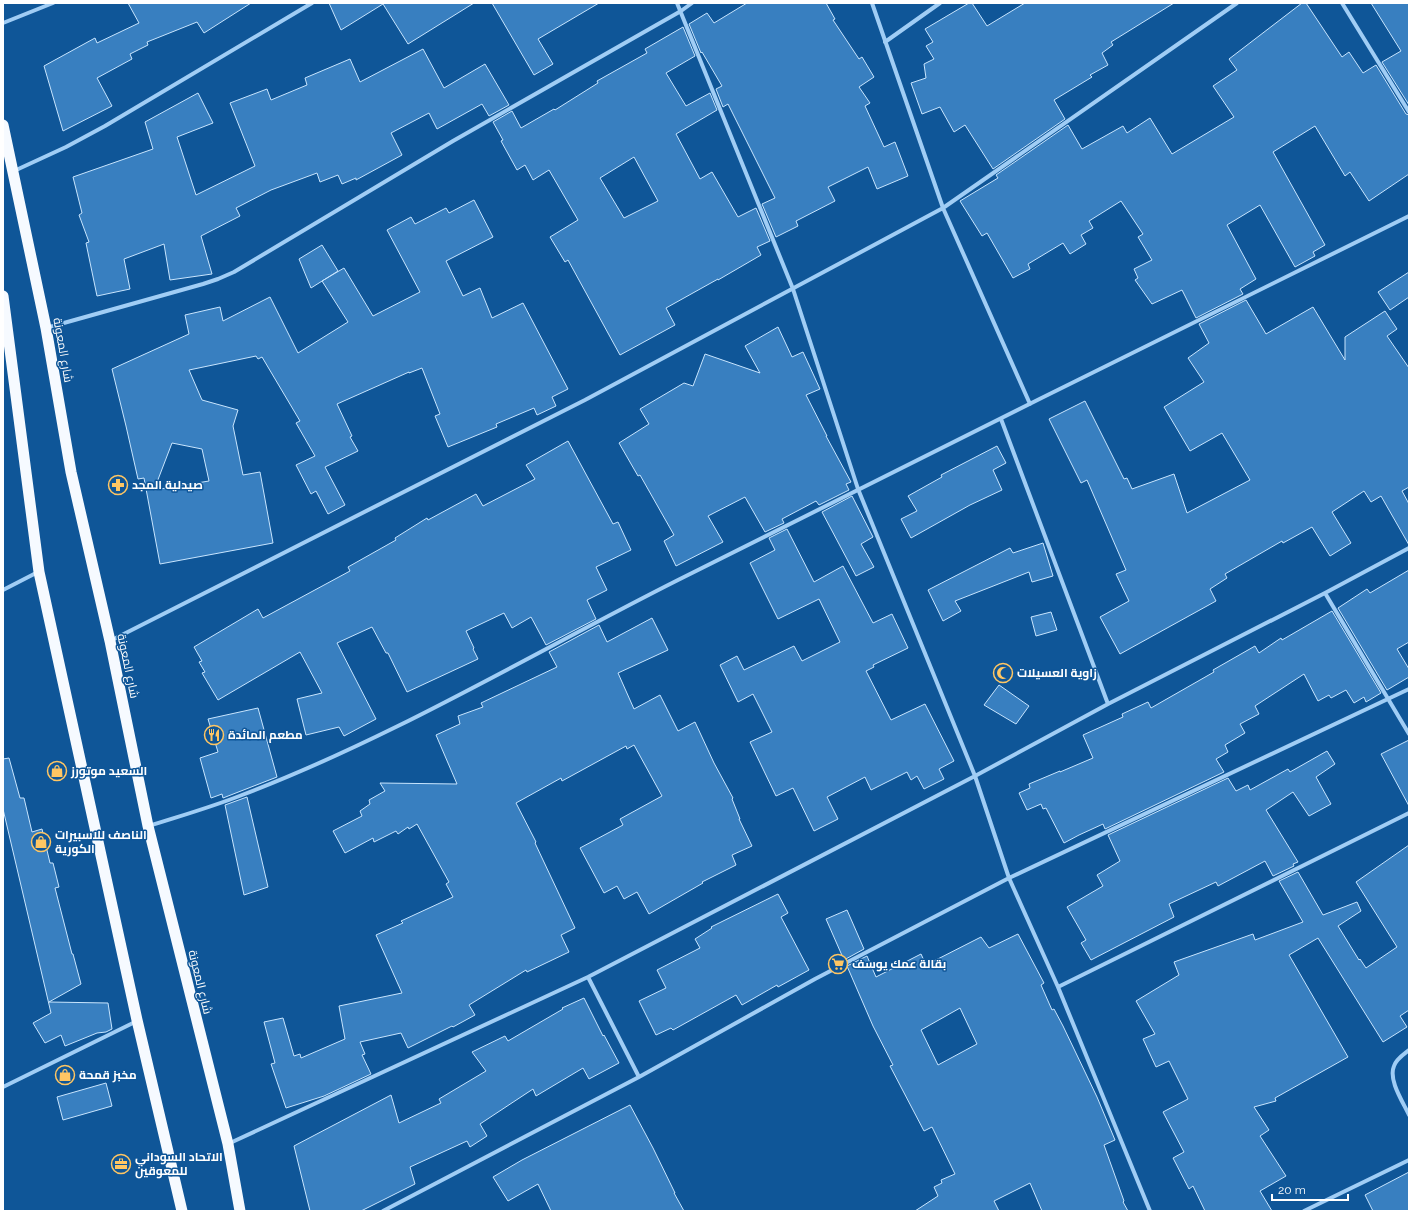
<svg xmlns="http://www.w3.org/2000/svg" width="1412" height="1214" font-family="Raleway,Cairo,sans-serif">
  <rect width="100%" height="100%" fill="#0f5698"/>
  <path fill="#387fc0" stroke="#c8e5fe" fill-rule="evenodd" d="M128 3H251L204 33 197 22 147 42 148 45 130 54 132 59 97 78 112 106 63 131 44 66 95 38 97 43 139 23Z
    M329 3H474L408 44 383 4 341 30Z
    M492 3H599L538 39 553 64 534 75Z
    M747 3H826L835 19 833 20 859 59 862 57 874 77 859 87 870 103 865 106 884 147 895 142 908 176 877 189 868 167 828 187 835 201 796 221 798 226 776 237 762 204 775 198 728 104 723 107 716 89 722 86 702 52 701 53 689 24 707 13 714 23Z
    M969 3H972L987 26 1025 3H1174L1111 42 1113 45 1102 53 1108 65 1090 75 1092 77 1054 100 1065 119 993 169 965 125 954 132 940 107 922 114 911 83 926 78 924 64 934 59 926 46 933 42 925 29Z
    M1302 3H1306L1342 57 1349 52 1363 73 1376 65 1406 114 1409 115V174L1369 201 1350 172 1345 176 1315 126 1273 152 1325 245 1313 252 1315 256 1295 267 1260 205 1227 225 1256 279 1240 289 1243 294 1196 318 1182 290 1152 304 1135 280 1138 278 1134 269 1152 260 1138 237 1143 234 1121 201 1089 221 1093 228 1081 235 1086 244 1070 254 1063 243 1028 264 1030 269 1013 278 987 233 982 236 960 201 998 178 996 175 1068 125 1082 149 1123 126 1127 133 1150 118 1172 154 1234 117 1213 86 1237 70 1229 59Z
    M1371 3H1409V105L1382 62 1401 51Z
    M683 27 695 56 666 73 686 106 710 93 717 110 676 134 700 179 712 172 738 217 756 208 770 241 757 247 761 255 718 280V279L666 308 675 325 620 355 568 260 565 262 550 237 578 220 549 170 533 180 525 165 517 170 501 141 503 140 493 122 512 111 521 128 554 109 555 110 598 83 597 81 647 53 645 49ZM634 157 658 201 624 218 600 178Z
    M423 49 444 88 485 64 509 105 489 116 482 104 437 129 429 113 391 133 402 155 356 180V178L342 184 338 175 320 182 317 173 271 190 236 208 240 216 201 236 212 274 170 280 164 244 124 259 130 289 97 296 86 243 89 242 79 215 82 213 73 177 153 149 145 122 198 93 213 123 177 137 196 195 255 166 230 103 267 89 271 100 307 85 305 78 350 59 360 82Z
    M474 200 493 237 446 261 463 296 480 288 492 318 523 303 568 389 552 397 556 406 537 415 534 408 496 424 497 427 448 447 435 416 440 414 422 368 409 373V372L337 404 352 436 350 437 358 451 325 467 345 505 328 514 316 491 311 494 296 465 315 456 296 423 300 421 262 357 258 359 256 356 189 370 202 400 238 410 233 426 243 475 260 472 273 543 160 564 144 478 138 479 126 426 112 369 189 334 185 315 220 307 223 321 270 297 298 353 348 322 322 281 344 268 373 316 420 292 387 230 411 217 415 224 446 208 449 213ZM172 443 202 449 209 481 154 490Z
    M322 245 338 271 311 288 299 259Z
    M1409 272V297L1390 310 1378 292Z
    M1246 300 1266 334 1313 307 1345 360V337L1385 311 1397 329 1387 336 1409 368V487L1402 491 1409 504V545L1381 496 1371 502 1364 491 1332 512 1351 543 1330 556 1312 527 1283 543 1282 541 1225 574 1227 578 1210 589 1216 601 1120 654 1100 617 1129 601 1116 574 1126 570 1087 480 1081 483 1049 419 1085 401 1124 479 1127 478 1132 489 1174 474 1187 513 1250 480 1222 433 1190 451 1164 407 1204 382 1188 358 1209 343 1199 324Z
    M778 327 792 357 803 352 820 389 806 395 827 436H826L851 482 846 484 849 490 819 505 816 501 782 519 784 523 765 532 745 497 708 516 723 542 676 566 664 541 674 535 640 475 638 476 619 443 649 424 640 409 684 383 693 386 705 354 760 373 745 346Z
    M568 441 613 524 618 522 631 550 596 567 607 590 587 600 596 619 546 645 531 617 512 628 504 613 466 631 474 648 473 649 478 659 407 692 388 653H386L372 627 337 643 376 719 344 736 339 727 306 735 297 699 322 693 300 652 218 700 202 673 205 672 199 662 202 661 194 647 258 609 263 618 350 571 348 567 396 540 395 538 427 518 428 520 476 494 483 506 535 479 526 465Z
    M997 446 1006 463 993 470 1002 490 970 505 911 538 901 519 917 511 908 496 942 477 941 475Z
    M852 496 873 537 861 544 874 567 856 576 822 512Z
    M787 529 814 582 843 566 873 623 892 614 908 648 873 665 874 667 866 671 891 720 925 704 954 761 939 769 944 779 924 789 917 776 911 780 907 772 871 790 865 777 827 797 838 819 814 831 793 788 776 796 750 742 772 732 753 694 738 702 720 665 737 656 744 670 794 646 802 661 840 642 819 599 778 619 750 563 775 550 769 538Z
    M1043 543 1053 576 1032 582 1029 572 955 601 961 611 943 621 928 590 1010 548 1013 553Z
    M1409 570V642L1397 649 1409 669V677L1387 690 1338 608 1367 589 1370 593Z
    M1332 611 1381 693 1366 702 1364 697 1354 703 1346 690 1331 698 1329 695 1318 701 1304 674 1255 706 1259 714 1240 724 1245 733 1225 745 1228 752 1216 759 1224 772 1105 829 1103 824 1079 835 1064 843 1046 808 1043 809 1041 804 1027 810 1019 793 1030 788 1029 784 1060 771V772L1093 758 1083 735 1123 717 1122 714 1148 702 1151 708 1214 672 1213 670 1255 646 1259 653 1281 638 1282 640Z
    M1051 612 1057 630 1036 636 1031 617Z
    M652 618 668 650 618 673 634 709 660 695 678 731 695 722 714 763 733 798 732 799 740 819H739L752 846 732 855 736 865 702 882 703 883 649 914 637 892 624 899 617 886 604 893 580 848 623 825 620 819 662 796 634 745 627 749 626 746 562 781 561 778 516 803 536 842 535 843 575 928 561 935 569 952 527 972 526 970 469 1005 475 1015 453 1027 452 1026 408 1048 401 1033 360 1042 365 1054 362 1055 371 1074 324 1096 286 1108 271 1064 275 1063 264 1022 283 1018 294 1056 300 1054 301 1058 345 1039 339 1006 402 993 376 935 403 923 401 921 453 897 446 884 449 882 417 824 409 829 408 827 398 834 396 831 374 842 373 838 345 853 333 831 362 816 360 811 370 804 369 800 385 791 380 783 457 784 436 735 460 724 458 716 483 707 481 703 557 667 549 652 599 625 607 642Z
    M999 685 1029 706 1016 724 984 705Z
    M258 708 277 777 223 798 222 794 211 798 200 758 218 752 208 719Z
    M1409 740V806L1381 754Z
    M1327 751 1335 764 1316 777 1331 804 1309 816 1293 792 1266 810 1298 862 1293 864 1294 866 1273 876 1265 861 1218 886 1216 882 1169 904 1174 917 1091 960 1081 943 1086 940 1067 907 1103 886 1097 875 1120 861 1108 835 1228 778 1236 791 1248 785 1250 790 1288 769 1290 772Z
    M9 758 20 798H24L32 832 42 829 50 863H53L59 887 55 888 72 954H73L81 984 49 1002 108 1003 112 1029 106 1032 97 1033 65 1046 61 1035 45 1043 33 1023 51 1013 3 809V759Z
    M247 797 268 887 244 895 225 805Z
    M1409 845V1010L1400 1016 1407 1027 1383 1042 1318 938 1289 955 1348 1057 1275 1098 1276 1101 1254 1107 1269 1130 1260 1136 1286 1176 1260 1191 1272 1211H1205L1193 1186 1189 1189 1173 1158 1184 1152 1163 1112 1188 1099 1169 1061 1156 1067 1143 1039 1155 1034 1136 1001 1179 975 1174 962 1253 934 1255 940 1303 922 1279 881 1298 872 1323 915 1357 902 1361 911 1338 926 1359 960 1360 959 1366 968 1397 947 1356 882Z
    M778 894 788 913 781 917 809 970 778 987 777 985 742 1005 736 995 673 1030 671 1028 656 1035 639 1001 666 988 657 970 700 948 695 939 712 928 711 927Z
    M847 910 864 949 844 960 826 919Z
    M1018 934 1044 983 1041 985 1052 1010 1054 1009 1063 1026 1097 1097 1115 1140 1104 1145 1124 1201 1123 1202 1128 1211H1042L1030 1183 994 1201 999 1211H915L938 1196 934 1187 942 1183 941 1180 955 1174 932 1127 924 1131 890 1066 893 1065 873 1026 847 966 867 956 876 977 921 954 926 965 981 937 989 948ZM960 1008 977 1044 938 1065 921 1030Z
    M584 998 603 1036 604 1035 619 1063 589 1079 583 1068 536 1096 533 1089 480 1124 487 1136 470 1147 467 1141 410 1167 415 1184 361 1211H310L294 1146 391 1095 399 1123 441 1103 439 1099 486 1071 472 1052 505 1036 508 1041 563 1009 562 1008Z
    M106 1083 112 1106 63 1120 57 1097Z
    M630 1105 653 1148 675 1193H674L684 1211H551L538 1184 508 1201 493 1177 522 1160Z
    M1409 1172V1211H1373L1365 1195Z"/>
  <g fill="none" stroke-linecap="round" stroke-linejoin="round">
    <path stroke="#a0cdf5" stroke-width="4" d="M677 3 793 289 858 489 975 776 1009 878 1058 987 1150 1211
      M872 3 943 208 1030 404
      M1342 3 1409 112
      M3 23 53 3
      M885 42 940 3
      M14 171 66 147 105 126 312 3
      M46 328 203 284 218 279 234 272 453 141 681 11 692 3
      M1001 419 1108 704
      M3 590 38 572
      M1325 593 1409 734
      M110 641 585 400 943 208 1237 3
      M149 826C180 816 212 807 242 795 394 737 533 653 678 580 921 457 1165 337 1409 216
      M588 977 639 1077
      M1058 987 1409 813
      M1409 1050C1404 1054 1396 1059 1394 1066 1388 1080 1403 1102 1409 1115
      M3 1087 137 1021
      M230 1143 588 977 975 776 1108 704 1325 593 1409 548
      M383 1211 639 1077 815 979 1009 878 1409 689
      M1304 1211 1409 1160"/>
    <path stroke="#f6faff" stroke-width="11" d="M3 125 46 328 71 472 110 641 148 826 228 1144 240 1211
      M3 296 39 572 137 1020 182 1211"/>
  </g>
  <defs>
    <g id="pharmacy-ring" transform="scale(1)"><circle r="9.5" fill="#0f5698" stroke="#ffc663" stroke-width="1.5"/><path d="M-2-6h4v4h4v4h-4v4h-4v-4h-4v-4h4Z" fill="#ffc663"/></g>
    <g id="mosque-ring" transform="scale(1)"><circle r="9.5" fill="#0f5698" stroke="#ffc663" stroke-width="1.5"/><path d="M3.5-4.9A6 6 0 1 0 3.5 4.9A5 5 0 1 1 3.5-4.9Z" fill="#ffc663"/></g>
    <g id="restaurant-ring" transform="scale(1)"><circle r="9.5" fill="#0f5698" stroke="#ffc663" stroke-width="1.5"/><path d="M-5-6h1v4h1v-4h1v4h1v-4h1v5L-1.5 .5V6h-2V.5L-5-1ZM5-6V6H3V1.5H1.5Q1.5-4 5-6Z" fill="#ffc663"/></g>
    <g id="shop-ring" transform="scale(1)"><circle r="9.5" fill="#0f5698" stroke="#ffc663" stroke-width="1.5"/><path d="M-5-2.5h2.3a2.7 3.5 0 0 1 5.4 0H5L5.5 6h-11ZM-1.5-2.5h3a1.5 2.3 0 0 0-3 0Z" fill="#ffc663"/></g>
    <g id="supermarket-ring" transform="scale(1)"><circle r="9.5" fill="#0f5698" stroke="#ffc663" stroke-width="1.5"/><path d="M-6-5.5h2.5l.6 2H6L4.5 2H-2.5L-4.4-4H-6ZM-1.5 3.2a1.3 1.3 0 1 0 .1 0ZM3 3.2a1.3 1.3 0 1 0 .1 0Z" fill="#ffc663"/></g>
    <g id="office-ring" transform="scale(1)"><circle r="9.5" fill="#0f5698" stroke="#ffc663" stroke-width="1.5"/><path d="M-6-3h4V-5.5h4V-3h4V5H-6ZM-1-4.5V-3h2v-1.5ZM-6 0V1H6V0Z" fill="#ffc663"/></g>
  </defs>
  <g fill-rule="evenodd">
    <use href="#pharmacy-ring" x="118" y="485"/>
    <use href="#mosque-ring" x="1003" y="673"/>
    <use href="#restaurant-ring" x="214" y="735"/>
    <use href="#shop-ring" x="57" y="771"/>
    <use href="#shop-ring" x="41" y="842"/>
    <use href="#supermarket-ring" x="838" y="964"/>
    <use href="#shop-ring" x="65" y="1075"/>
    <use href="#office-ring" x="121" y="1164"/>
  </g>
  <g text-anchor="middle" dominant-baseline="central" stroke-width="3" stroke-linejoin="round" paint-order="stroke">
    <g font-size="12" fill="#fff" stroke="#0f5698">
      <text transform="translate(63 350) rotate(80)">شارع المعونة</text>
      <text transform="translate(128 666) rotate(78)">شارع المعونة</text>
      <text transform="translate(200 982) rotate(76)">شارع المعونة</text>
    </g>
    <g font-size="12" font-weight="bold" fill="#fff" stroke="#0f5698" text-anchor="start">
      <text x="132" y="485">صيدلية المجد</text>
      <text x="1017" y="673">زاوية العسيلات</text>
      <text x="228" y="735">مطعم المائدة</text>
      <text x="71" y="771">السعيد موتورز</text>
      <text x="55" y="835">الناصف للاسبيرات<tspan x="55" dy="14">الكورية</tspan></text>
      <text x="852" y="964">بقالة عمك يوسف</text>
      <text x="79" y="1075">مخبز قمحة</text>
      <text x="135" y="1157">الاتحاد السوداني<tspan x="135" dy="14">للمعوقين</tspan></text>
    </g>
  </g>
  <rect width="1412" height="1214" fill="none" stroke="#ffffff" stroke-width="8"/>
  <path d="M1272 1194v6h76v-6" fill="none" stroke="#ffffff" stroke-width="2"/>
  <text x="1278" y="1194" font-size="12" fill="#ffffff" stroke="#0f5698" stroke-width="3" paint-order="stroke">20 m</text>
</svg>
